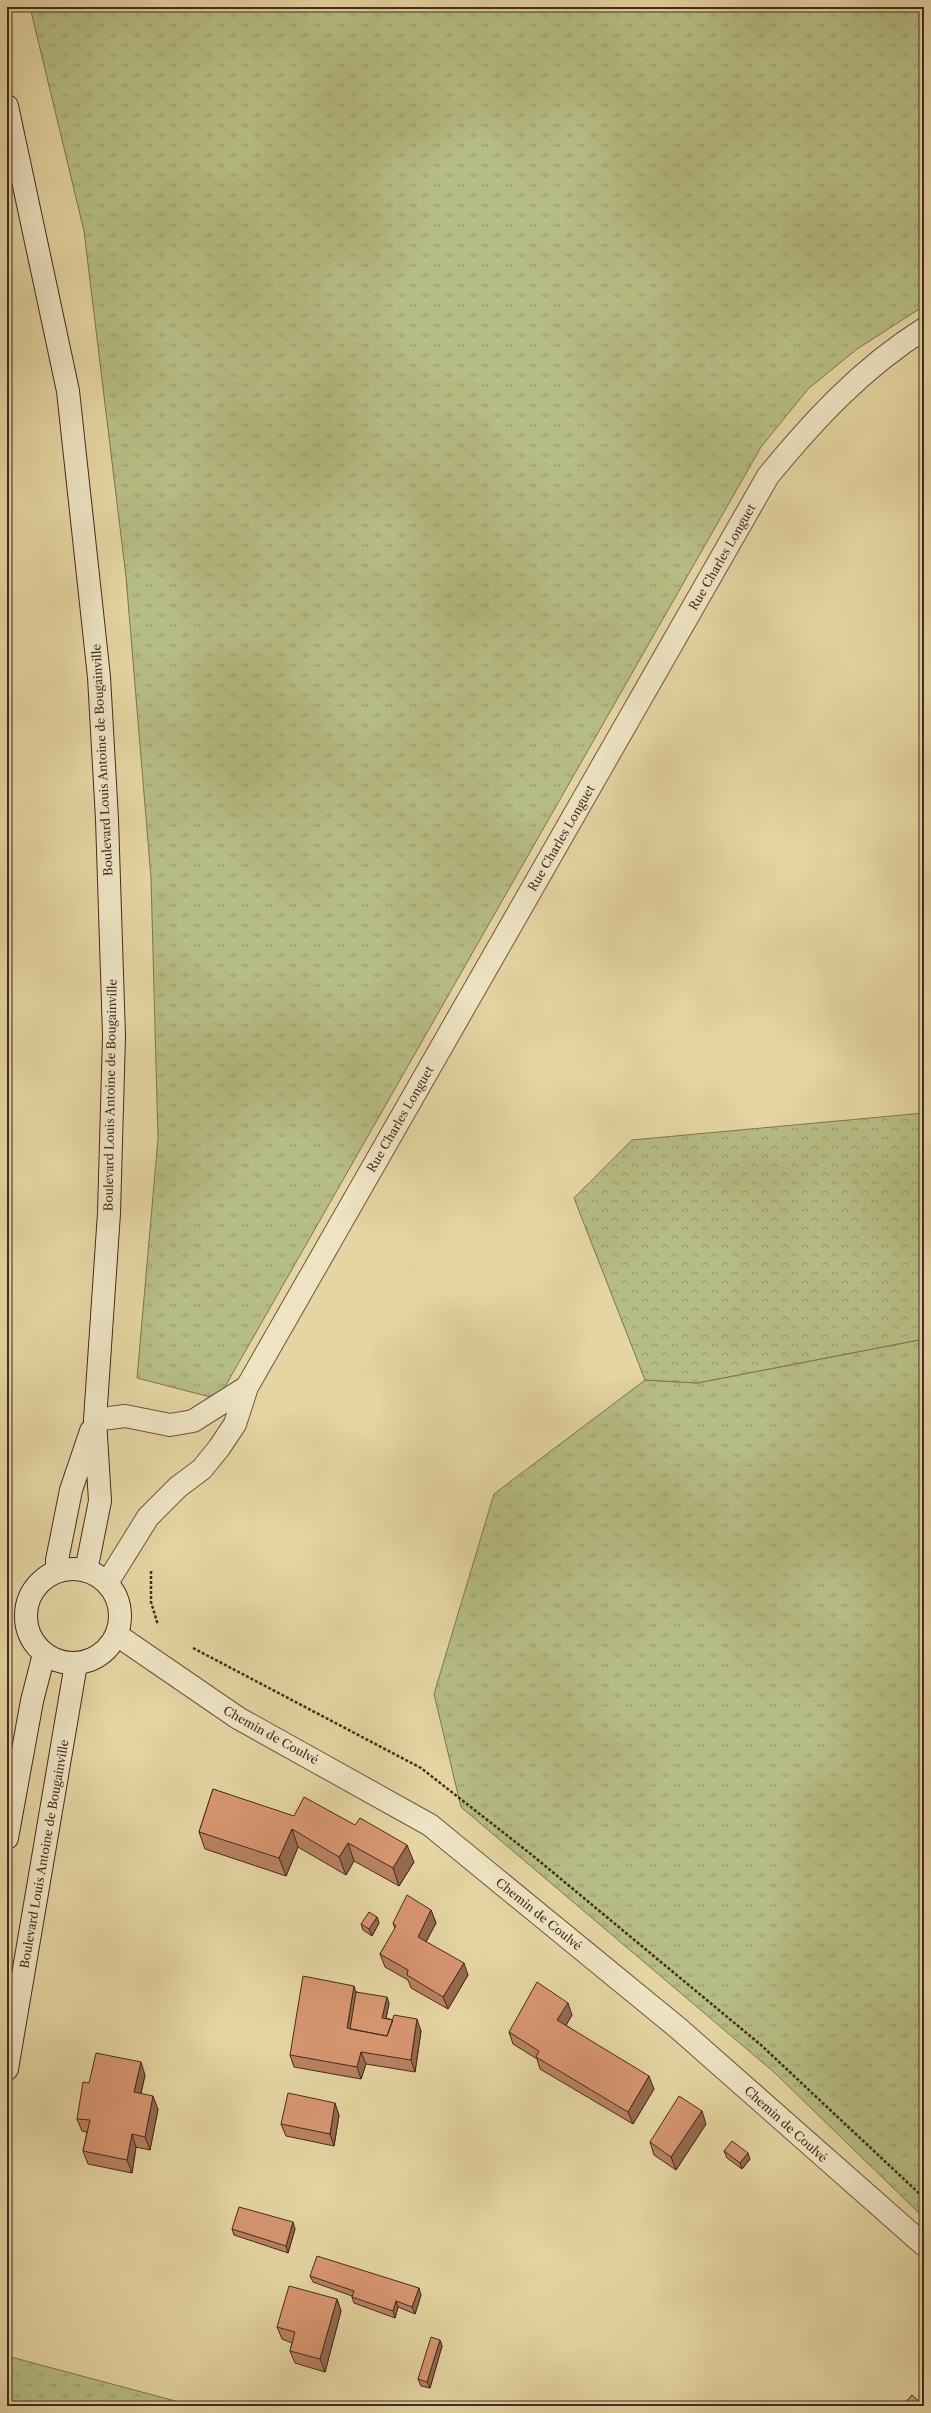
<svg xmlns="http://www.w3.org/2000/svg" width="931" height="2413" font-family="'Libre Caslon Text',serif">
  <defs>
    <pattern id="grass-tufts" width="24" height="20" patternUnits="userSpaceOnUse"><rect width="24" height="20" fill="#b6bd84"/><path d="M3 7l-1-3M5 7V3M7 7l1-3M15 17l-1-3M17 17v-4M19 17l1-3" fill="none" stroke="#969a6b"/></pattern>
    <pattern id="forest-crowns" width="20" height="18" patternUnits="userSpaceOnUse"><rect width="20" height="18" fill="#b6bd84"/><path d="M2 6a3 3 0 1 1 6 0M12 15a3 3 0 1 1 6 0" fill="none" stroke="#969a6b"/></pattern>
  </defs>
  <rect width="100%" height="100%" fill="#e5d5a2"/>
  <filter id="stains"><feTurbulence type="fractalNoise" baseFrequency=".005" numOctaves="4"/><feColorMatrix values="0 0 0 0 .2 0 0 0 0 .09 0 0 0 0 .02 0 0 0 .5 -.17"/></filter>
  <radialGradient id="worn" r=".72"><stop offset=".6" stop-color="#630" stop-opacity="0"/><stop offset="1" stop-color="#630" stop-opacity=".3"/></radialGradient>
  <path fill="url(#grass-tufts)" stroke="#7e7452" d="M30 7H924V306L857 349 808 389 761 447 218 1399 137 1378 158 1139 151 878 126 577 84 231Z
    M924 1339V2218L775 2073 461 1807 434 1694 494 1494 645 1380 697 1383Z
    M7 2356 194 2406H7Z"/>
  <path fill="url(#forest-crowns)" stroke="#7e7452" d="M924 1113V1339L697 1383 645 1380 574 1198 632 1140Z"/>
  <g fill="none" stroke-linecap="round" stroke-linejoin="round">
    <g stroke="#6d5540" stroke-width="24">
      <path id="minor" d="M117 1635 238 1718 430 1825 678 2028 924 2245"/>
    </g>
    <g stroke="#6d5540" stroke-width="24">
      <path id="tertiary" d="M95 1420 125 1416 170 1425 193 1421 247 1387
        M107 1583 148 1517 178 1487 202 1469 219 1448 235 1424 247 1387 768 476C814 420 862 368 924 329"/>
    </g>
    <g stroke="#452a1f" stroke-width="24">
      <path id="secondary" d="M7 106 68 391 99 677 107 819 114 1036 109 1213 95 1420 100 1501 86 1571
        M26 1616a47 47 0 1 1 94 0a47 47 0 1 1-94 0Z
        M57 1571V1560L71 1490 91 1431
        M7 1838 32 1701 44 1654
        M7 2069 76 1664"/>
    </g>
    <path stroke="#452a1f" stroke-width="2.5" stroke-dasharray="3 2" stroke-linecap="butt" d="M151 1571V1602L158 1625
      M193 1648 421 1768 532 1855 761 2045 924 2198"/>
    <use href="#minor" stroke="#eee4c3" stroke-width="22"/>
    <use href="#tertiary" stroke="#eee4c3" stroke-width="22"/>
    <use href="#secondary" stroke="#eee4c3" stroke-width="22"/>
  </g>
  <path fill="#b98161" stroke="#452a1f" d="M213 1789 414 1862 399 1886 354 1861 346 1875 298 1847 286 1876 205 1849 199 1832Z
    M431 1910 436 1923 426 1942 468 1975 448 2009 411 1988 408 1980 385 1967 380 1954 395 1929 393 1923Z
    M377 1917 379 1923 372 1936 363 1930 361 1924Z
    M356 1992 389 2003 386 2018 393 2020 421 2031 415 2072 366 2064 361 2079 294 2067 290 2055Z
    M572 2015 566 2025 654 2089 633 2124 540 2069 537 2059 513 2044 509 2032Z
    M145 2075 141 2094 158 2109 150 2150 136 2147 132 2173 88 2164 83 2151 87 2132 82 2131 77 2119 89 2083Z
    M339 2115 334 2146 286 2136 281 2124Z
    M706 2124 676 2170 654 2155 650 2142Z
    M724 2151 750 2159 742 2169 727 2158Z
    M232 2229H295L288 2253 234 2235Z
    M310 2276 421 2295 415 2314 398 2307 395 2318 354 2303 352 2297V2296L313 2282Z
    M337 2299 341 2311 325 2372 295 2363 290 2351 292 2343 282 2339 277 2327Z
    M440 2340 442 2346 430 2388 421 2386 418 2379Z"/>
  <path fill="#96694f" stroke="#452a1f" d="M292 1829 298 1847 286 1876 279 1858Z
    M348 1843 354 1861 346 1875 339 1857Z
    M407 1845 414 1862 399 1886 393 1868Z
    M431 1910 436 1923 422 1949 418 1937Z
    M377 1917 379 1923 372 1936 369 1929Z
    M464 1963 468 1975 448 2009 443 1997Z
    M354 1986 358 1998 352 2035 347 2028Z
    M387 1997 389 2003 385 2024 382 2018Z
    M568 2003 572 2015 562 2032 557 2020Z
    M417 2019 421 2031 415 2072 411 2060Z
    M361 2052 366 2064 361 2079 357 2067Z
    M141 2062 145 2075 138 2104 134 2092Z
    M649 2076 654 2089 633 2124 628 2112Z
    M153 2096 158 2109 150 2150 145 2137Z
    M335 2103 339 2115 334 2146 330 2134Z
    M702 2111 706 2124 676 2170 671 2157Z
    M132 2134 136 2147 132 2173 127 2160Z
    M748 2153 750 2159 742 2169 740 2163Z
    M293 2222 295 2229 288 2253 286 2246Z
    M419 2288 421 2295 415 2314 412 2307Z
    M337 2299 341 2311 325 2372 320 2359Z
    M396 2301 398 2307 395 2318 393 2311Z
    M440 2340 442 2346 430 2388 427 2382Z"/>
  <path fill="#d79671" stroke="#452a1f" d="M213 1789 294 1816 304 1797 355 1825 360 1818 407 1845 393 1868 348 1843 339 1857 292 1829 279 1858 199 1832Z
    M407 1895 431 1910 418 1937 464 1963 443 1997 407 1975 408 1970 380 1954 396 1926 393 1923Z
    M369 1912 377 1917 369 1929 361 1924Z
    M303 1976 354 1986 347 2028 387 2036 394 2015 417 2019 411 2060 361 2052 357 2067 290 2055Z
    M537 1982 568 2003 557 2020 649 2076 628 2112 536 2057 539 2051 509 2032Z
    M356 1992 387 1997 382 2018 393 2020 387 2036 350 2029Z
    M96 2053 141 2062 134 2092 153 2096 145 2137 132 2134 127 2160 83 2151 90 2120 77 2119 83 2082 89 2083Z
    M288 2093 335 2103 330 2134 281 2124Z
    M679 2096 702 2111 671 2157 650 2142Z
    M732 2141 748 2153 740 2163 724 2151Z
    M239 2207 293 2222 286 2246 232 2229Z
    M317 2256 419 2288 412 2307 396 2301 393 2311 352 2297 354 2291 310 2276Z
    M289 2286 337 2299 320 2359 290 2351 295 2332 277 2327Z
    M431 2337 440 2340 427 2382 418 2379Z
    M912 2395 924 2406H902Z"/>
  <g text-anchor="middle" dominant-baseline="central" stroke-width="3" stroke-linejoin="round" paint-order="stroke">
    <g font-size="12" fill="#452a1f" stroke="#eee4c3">
      <text transform="translate(722 557) rotate(-60)">Rue Charles Longuet</text>
      <text transform="translate(102 760) rotate(-93)">Boulevard Louis Antoine de Bougainville</text>
      <text transform="translate(561 838) rotate(-60)">Rue Charles Longuet</text>
      <text transform="translate(110 1095) rotate(-89)">Boulevard Louis Antoine de Bougainville</text>
      <text transform="translate(400 1119) rotate(-60)">Rue Charles Longuet</text>
      <text transform="translate(271 1735) rotate(29)">Chemin de Coulvé</text>
      <text transform="translate(44 1854) rotate(-80)">Boulevard Louis Antoine de Bougainville</text>
      <text transform="translate(539 1914) rotate(39)">Chemin de Coulvé</text>
      <text transform="translate(786 2124) rotate(42)">Chemin de Coulvé</text>
    </g>
  </g>
  <rect width="931" height="2413" fill="none" stroke="#e5d5a2" stroke-width="24"/>
  <rect x="8" y="8" width="915" height="2397" fill="none" stroke="#452a1f" stroke-width="2"/>
  <rect x="12" y="12" width="907" height="2389" fill="none" stroke="#452a1f"/>
  <rect width="100%" height="100%" filter="url(#stains)"/>
  <rect width="100%" height="100%" fill="url(#worn)"/>
</svg>
